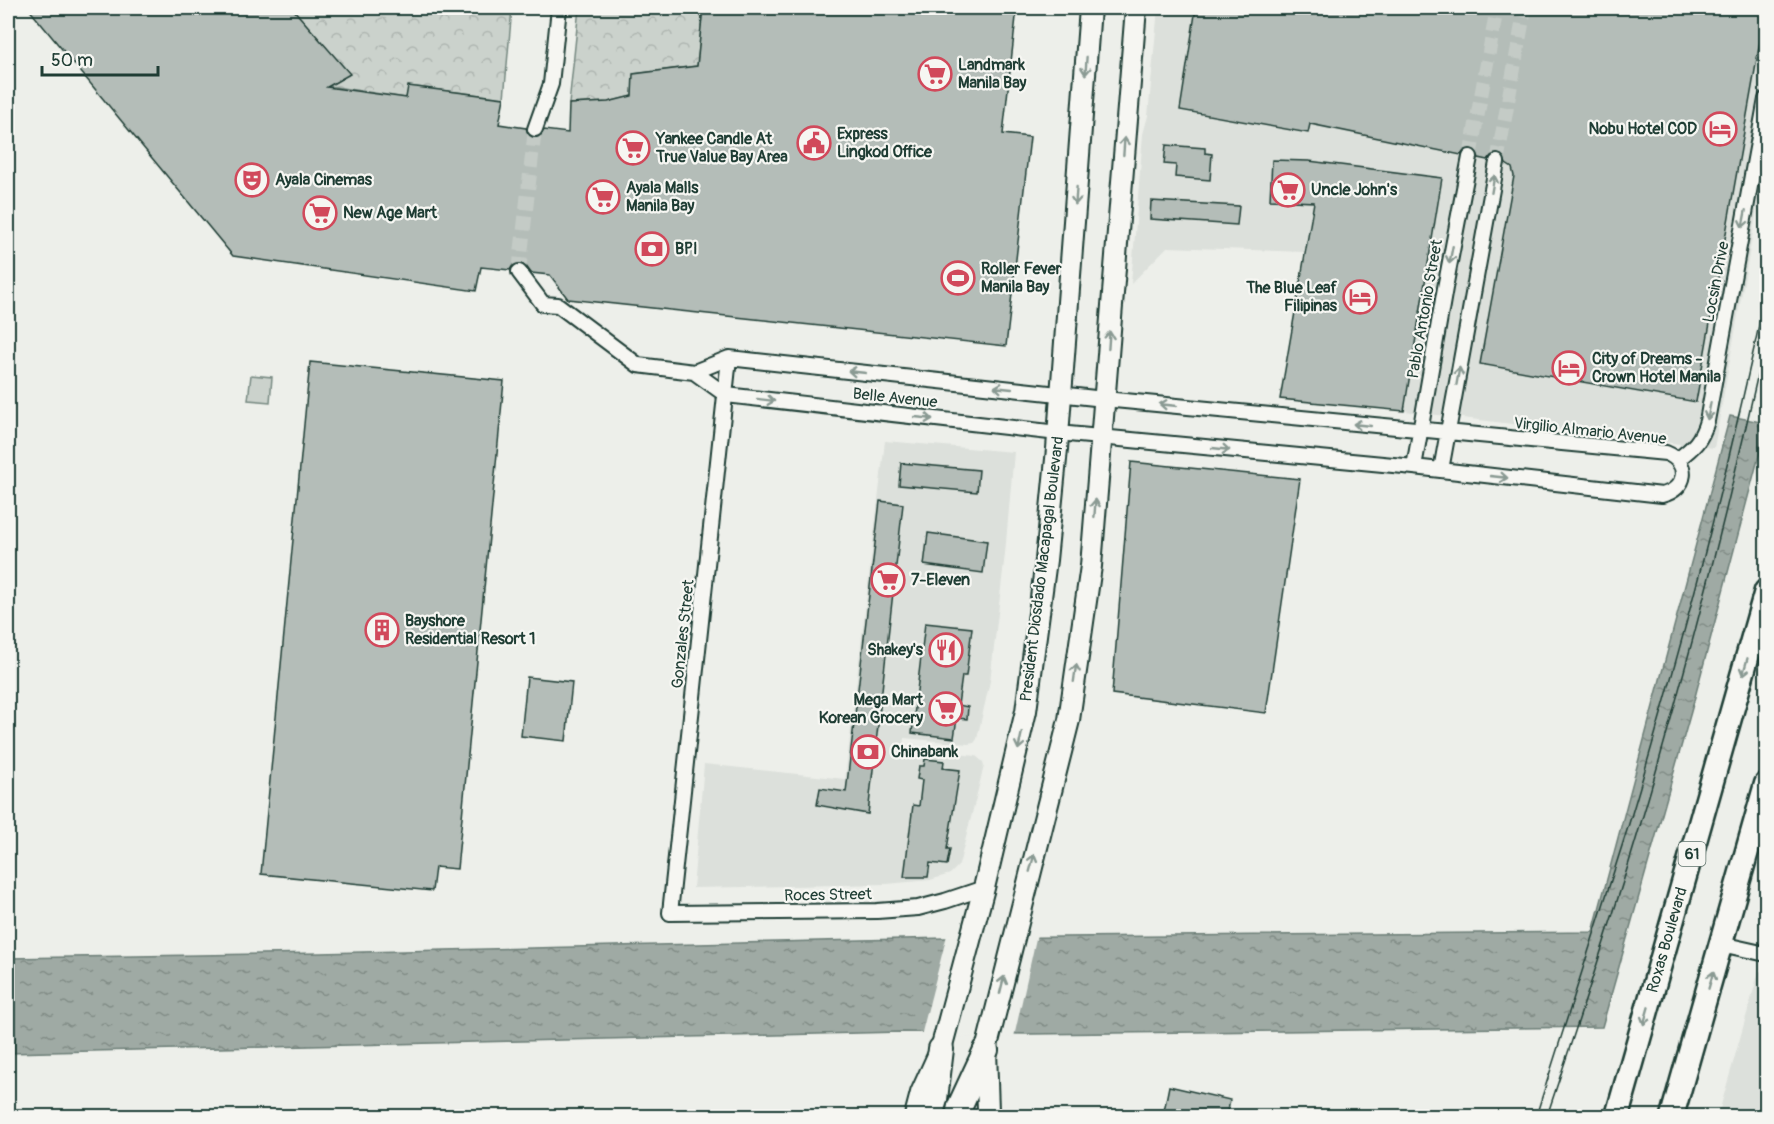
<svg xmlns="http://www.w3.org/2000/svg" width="1774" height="1124" font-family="Pangolin,sans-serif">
  <defs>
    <pattern id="forest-crowns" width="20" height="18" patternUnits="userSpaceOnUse" patternTransform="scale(1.5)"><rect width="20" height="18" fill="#cbd2cc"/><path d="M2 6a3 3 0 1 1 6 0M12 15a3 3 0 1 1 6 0" fill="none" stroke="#aeb5b0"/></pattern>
    <pattern id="water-ripples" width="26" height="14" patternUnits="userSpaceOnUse" patternTransform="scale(1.5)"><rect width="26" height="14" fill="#9faaa4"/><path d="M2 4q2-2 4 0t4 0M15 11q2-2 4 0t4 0" fill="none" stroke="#818c86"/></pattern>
  </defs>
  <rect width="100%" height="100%" fill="#edefea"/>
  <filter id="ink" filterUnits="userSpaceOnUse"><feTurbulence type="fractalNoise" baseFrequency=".0167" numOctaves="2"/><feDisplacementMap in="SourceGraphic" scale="12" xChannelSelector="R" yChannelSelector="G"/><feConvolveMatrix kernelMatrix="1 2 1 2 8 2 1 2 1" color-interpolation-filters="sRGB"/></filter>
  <g filter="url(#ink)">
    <path fill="#dce0db" d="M1158 8H1766V160L1714 448 1404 411 1442 178 1321 163 1320 159 1305 252 1167 247 1131 284 1143 134 1148 116Z
      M885 441 1014 452 1005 554 990 681 977 739 974 743 968 744 904 738 903 748 976 756 983 762 984 766 959 865 950 874 930 880 887 884 693 888 704 764 845 779Z
      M1759 971 1766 973V1116H1718Z"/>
    <path fill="url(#forest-crowns)" stroke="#758880" stroke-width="1.5" d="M292 8H512L504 98 409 86 406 98 329 86 349 74Z
      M579 8H703L697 66 634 74 632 96 608 102 569 104Z"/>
    <path fill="#cbd2cc" stroke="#758880" stroke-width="1.5" d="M251 375 272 377 270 402 248 400Z"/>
    <path fill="url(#water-ripples)" stroke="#6c7e77" stroke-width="1.5" d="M1730 416 1766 423V429L1692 708 1602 1027 1031 1034 901 1032 8 1053V958L321 953 946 938 1593 932Z"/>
    <path fill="#edefea" d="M1037 934 1014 1037 921 1036 947 935Z"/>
    <path fill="#b4bdb8" stroke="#1f3d34" stroke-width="1.5" d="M28 8H292L350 74 327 87 406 98 408 86 504 98 499 124 526 128 529 135 536 138 541 135 544 130 568 133 569 104 608 102 632 96 633 74 697 66 703 8H1017L1003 134 1030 137 1006 346 568 299 550 275 531 273 526 266 519 263 513 265 510 270 481 267 476 291 233 256Z
      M1196 8H1766L1696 402 1480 364 1514 176 1512 168 1506 164 1503 156 1495 153 1491 156 1488 160 1479 158 1476 151 1471 148 1464 151 1461 155 1310 124 1308 133 1180 110Z
      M1166 145 1205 148V153L1212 154 1210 180 1175 177 1176 165 1164 164Z
      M1272 160 1309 161 1442 178 1404 411 1280 399 1314 202 1270 200Z
      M1151 201 1239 206 1237 225 1150 219Z
      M310 362 504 381 457 869 435 867 432 891 261 874Z
      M1131 462 1300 479 1266 713 1112 694Z
      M901 463 979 470 977 492 899 485Z
      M880 501 903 504 868 814 817 805 820 788 846 792Z
      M928 533 987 541 983 573 924 565Z
      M925 623 972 628 966 676H962L958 705 968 707 967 719 957 718 954 738 912 733Z
      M527 677 572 682 566 741 521 736Z
      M925 759 944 761 943 768 960 770 947 849H950L947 865 930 863 928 877H904L913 805 919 806 922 780 917 779 919 766H924Z
      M1169 1086 1230 1100 1227 1116H1163Z"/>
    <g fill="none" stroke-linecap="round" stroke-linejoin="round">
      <path stroke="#c4cbc6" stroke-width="14" stroke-dasharray="14 7" stroke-linecap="butt" d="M1470 157 1497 8
        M1497 162 1525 8
        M519 272 535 129"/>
      <g stroke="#1f3d34" stroke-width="18">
        <path id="minor" d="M535 129 551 84 559 8
          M519 272 543 304 558 305 638 365 694 372 729 358 1104 399 1666 453C1691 463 1687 489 1662 495L1414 467 1058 433 726 395 694 372
          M729 358 670 913 877 911 918 908 945 901 984 888
          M1677 460C1694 447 1701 441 1707 421L1766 99
          M1414 467 1445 288 1470 157
          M1441 470 1497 162
          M1721 944 1766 954"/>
      </g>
      <g stroke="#1f3d34" stroke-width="24">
        <path id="secondary" d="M915 1116 921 1093 941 1049 984 888 1026 711 1046 560 1057 449 1090 8
          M986 1116 988 1111 986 1050 1069 720 1091 566 1136 8"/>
      </g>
      <g stroke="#1f3d34" stroke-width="27">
        <path id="trunk" d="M1617 1116 1766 591
          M1672 1116 1766 784"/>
      </g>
      <g stroke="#1f3d34" stroke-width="28">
        <path id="motorway" d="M930 1116 935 1099 941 1049
          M958 1116 960 1106 986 1050"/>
      </g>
      <use href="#minor" stroke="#f6f6f2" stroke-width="14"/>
      <use href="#secondary" stroke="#f6f6f2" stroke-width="20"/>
      <use href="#trunk" stroke="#f6f6f2" stroke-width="22"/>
      <use href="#motorway" stroke="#f6f6f2" stroke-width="24"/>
      <path stroke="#1f3d34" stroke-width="1.5" d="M1536 1116C1567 1020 1598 924 1628 827 1681 651 1728 473 1766 293
        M1547 1116C1579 1020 1611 924 1640 826 1688 665 1730 502 1766 338"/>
    </g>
    <defs><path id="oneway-shaft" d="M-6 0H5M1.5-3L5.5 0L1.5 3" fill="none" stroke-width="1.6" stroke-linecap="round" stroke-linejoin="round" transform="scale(1.5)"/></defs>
    <g stroke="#8a9a93">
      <use href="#oneway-shaft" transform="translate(1086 66) rotate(94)"/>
      <use href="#oneway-shaft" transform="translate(1124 146) rotate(-86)"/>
      <use href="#oneway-shaft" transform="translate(1493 184) rotate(-80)"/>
      <use href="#oneway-shaft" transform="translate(1076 196) rotate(94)"/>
      <use href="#oneway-shaft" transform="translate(1744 219) rotate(101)"/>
      <use href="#oneway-shaft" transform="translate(1451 255) rotate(101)"/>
      <use href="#oneway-shaft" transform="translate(1109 340) rotate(-86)"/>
      <use href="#oneway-shaft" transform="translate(857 372) rotate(-174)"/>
      <use href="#oneway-shaft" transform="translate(1458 376) rotate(-80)"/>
      <use href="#oneway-shaft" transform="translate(1003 388) rotate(-174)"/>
      <use href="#oneway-shaft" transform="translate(766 400) rotate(7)"/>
      <use href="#oneway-shaft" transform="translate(1168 405) rotate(-174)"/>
      <use href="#oneway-shaft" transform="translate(1709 411) rotate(101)"/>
      <use href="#oneway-shaft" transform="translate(924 418) rotate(6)"/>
      <use href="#oneway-shaft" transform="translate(1362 425) rotate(-174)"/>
      <use href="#oneway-shaft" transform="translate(1221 449) rotate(6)"/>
      <use href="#oneway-shaft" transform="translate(1499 477) rotate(6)"/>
      <use href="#oneway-shaft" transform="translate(1095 508) rotate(-86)"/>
      <use href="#oneway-shaft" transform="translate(1745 667) rotate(106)"/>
      <use href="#oneway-shaft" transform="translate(1075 673) rotate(-82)"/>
      <use href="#oneway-shaft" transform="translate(1020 741) rotate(102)"/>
      <use href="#oneway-shaft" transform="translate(1032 863) rotate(-75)"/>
      <use href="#oneway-shaft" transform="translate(1711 980) rotate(-74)"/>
      <use href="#oneway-shaft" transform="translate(1002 985) rotate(-76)"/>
      <use href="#oneway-shaft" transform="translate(1646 1016) rotate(106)"/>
    </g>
  </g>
  <defs>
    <g id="supermarket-ring" transform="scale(1.725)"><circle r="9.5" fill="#f6f6f2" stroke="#d1495b" stroke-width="1.5"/><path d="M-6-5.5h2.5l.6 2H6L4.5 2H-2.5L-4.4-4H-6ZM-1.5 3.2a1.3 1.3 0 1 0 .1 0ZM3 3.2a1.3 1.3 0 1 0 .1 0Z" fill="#d1495b"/></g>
    <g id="hotel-ring" transform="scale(1.725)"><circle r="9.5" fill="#f6f6f2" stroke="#d1495b" stroke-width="1.5"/><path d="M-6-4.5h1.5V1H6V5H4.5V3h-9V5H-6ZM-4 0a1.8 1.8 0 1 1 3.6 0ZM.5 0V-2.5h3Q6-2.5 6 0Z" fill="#d1495b"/></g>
    <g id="civic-ring" transform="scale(1.725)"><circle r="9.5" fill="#f6f6f2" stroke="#d1495b" stroke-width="1.5"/><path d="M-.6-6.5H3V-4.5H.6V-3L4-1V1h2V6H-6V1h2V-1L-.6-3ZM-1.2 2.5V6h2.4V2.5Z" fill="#d1495b"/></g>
    <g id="theatre-ring" transform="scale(1.725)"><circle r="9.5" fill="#f6f6f2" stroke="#d1495b" stroke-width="1.5"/><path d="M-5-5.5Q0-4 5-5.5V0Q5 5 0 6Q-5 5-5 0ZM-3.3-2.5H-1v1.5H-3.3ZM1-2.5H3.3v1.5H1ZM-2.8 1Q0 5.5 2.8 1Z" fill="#d1495b"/></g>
    <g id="bank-ring" transform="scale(1.725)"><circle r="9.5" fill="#f6f6f2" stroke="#d1495b" stroke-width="1.5"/><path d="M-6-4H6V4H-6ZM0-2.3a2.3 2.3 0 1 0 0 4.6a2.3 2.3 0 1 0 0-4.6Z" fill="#d1495b"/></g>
    <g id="stadium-ring" transform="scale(1.725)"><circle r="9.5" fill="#f6f6f2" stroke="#d1495b" stroke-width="1.5"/><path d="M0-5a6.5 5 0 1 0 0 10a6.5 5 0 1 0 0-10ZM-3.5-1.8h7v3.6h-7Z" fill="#d1495b"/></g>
    <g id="building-ring" transform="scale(1.725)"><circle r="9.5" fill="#f6f6f2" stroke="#d1495b" stroke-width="1.5"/><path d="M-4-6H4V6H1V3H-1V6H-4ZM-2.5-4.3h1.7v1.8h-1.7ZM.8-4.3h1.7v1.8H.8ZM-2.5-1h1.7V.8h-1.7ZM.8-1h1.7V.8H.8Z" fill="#d1495b"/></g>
    <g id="restaurant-ring" transform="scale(1.725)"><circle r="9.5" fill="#f6f6f2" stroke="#d1495b" stroke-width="1.5"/><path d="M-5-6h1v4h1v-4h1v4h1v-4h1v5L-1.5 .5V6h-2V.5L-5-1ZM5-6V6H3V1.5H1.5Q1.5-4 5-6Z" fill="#d1495b"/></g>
  </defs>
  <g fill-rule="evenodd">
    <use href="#supermarket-ring" x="935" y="74"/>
    <use href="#hotel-ring" x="1720" y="129"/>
    <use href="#civic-ring" x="814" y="143"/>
    <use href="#supermarket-ring" x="633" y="148"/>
    <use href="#theatre-ring" x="252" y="180"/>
    <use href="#supermarket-ring" x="1288" y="190"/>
    <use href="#supermarket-ring" x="603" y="197"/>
    <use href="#supermarket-ring" x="320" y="213"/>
    <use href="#bank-ring" x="652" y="249"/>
    <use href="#stadium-ring" x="958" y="278"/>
    <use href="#hotel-ring" x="1360" y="297"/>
    <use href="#hotel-ring" x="1569" y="368"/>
    <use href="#supermarket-ring" x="888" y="580"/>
    <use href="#building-ring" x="382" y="630"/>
    <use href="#restaurant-ring" x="946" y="650"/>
    <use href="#supermarket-ring" x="946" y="709"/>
    <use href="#bank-ring" x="868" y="752"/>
  </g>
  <g text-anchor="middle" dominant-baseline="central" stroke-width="4.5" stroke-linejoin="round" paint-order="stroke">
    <rect fill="#f6f6f2" stroke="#60746d" stroke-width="1.5" x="1678.5" y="842" width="27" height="24" rx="4.5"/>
    <g font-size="15" font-weight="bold" fill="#1f3d34">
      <text x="1692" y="854">61</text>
    </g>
    <g font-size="16" font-weight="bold" fill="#1f3d34" stroke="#f6f6f2" text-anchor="start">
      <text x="958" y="65">Landmark<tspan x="958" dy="18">Manila Bay</tspan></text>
      <text x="1697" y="129" text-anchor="end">Nobu Hotel COD</text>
      <text x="837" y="134">Express<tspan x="837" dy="18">Lingkod Office</tspan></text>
      <text x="656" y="139">Yankee Candle At<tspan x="656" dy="18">True Value Bay Area</tspan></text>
      <text x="275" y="180">Ayala Cinemas</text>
      <text x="626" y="188">Ayala Malls<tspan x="626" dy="18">Manila Bay</tspan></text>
      <text x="1311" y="190">Uncle John's</text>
      <text x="343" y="213">New Age Mart</text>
      <text x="675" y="249">BPI</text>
      <text x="981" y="269">Roller Fever<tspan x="981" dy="18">Manila Bay</tspan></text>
      <text x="1337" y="288" text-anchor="end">The Blue Leaf<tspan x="1337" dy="18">Filipinas</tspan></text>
      <text x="1592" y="359">City of Dreams -<tspan x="1592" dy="18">Crown Hotel Manila</tspan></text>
      <text x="911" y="580">7-Eleven</text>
      <text x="405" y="621">Bayshore<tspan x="405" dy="18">Residential Resort 1</tspan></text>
      <text x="923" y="650" text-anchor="end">Shakey's</text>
      <text x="923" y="700" text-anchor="end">Mega Mart<tspan x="923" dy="18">Korean Grocery</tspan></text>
      <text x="891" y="752">Chinabank</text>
    </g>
    <g font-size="16" fill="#1f3d34" stroke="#f6f6f2">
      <text transform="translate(1716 282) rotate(-79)">Locsin Drive</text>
      <text transform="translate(1425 309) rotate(-80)">Pablo Antonio Street</text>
      <text transform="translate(895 398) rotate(6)">Belle Avenue</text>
      <text transform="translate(1590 431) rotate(6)">Virgilio Almario Avenue</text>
      <text transform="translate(1042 569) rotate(-83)">President Diosdado Macapagal Boulevard</text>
      <text transform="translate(683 634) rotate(-84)">Gonzales Street</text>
      <text transform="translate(828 895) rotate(-1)">Roces Street</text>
      <text transform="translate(1667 940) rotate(-74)">Roxas Boulevard</text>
    </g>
  </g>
  <rect width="1774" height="1124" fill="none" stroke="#f6f6f2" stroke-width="30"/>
  <rect x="15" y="15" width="1744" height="1094" fill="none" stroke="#1f3d34" stroke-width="2" filter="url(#ink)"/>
  <path d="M42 66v9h116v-9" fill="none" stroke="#1f3d34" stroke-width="3"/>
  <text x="51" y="66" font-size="18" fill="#1f3d34" stroke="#f6f6f2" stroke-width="4.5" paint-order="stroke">50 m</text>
</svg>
